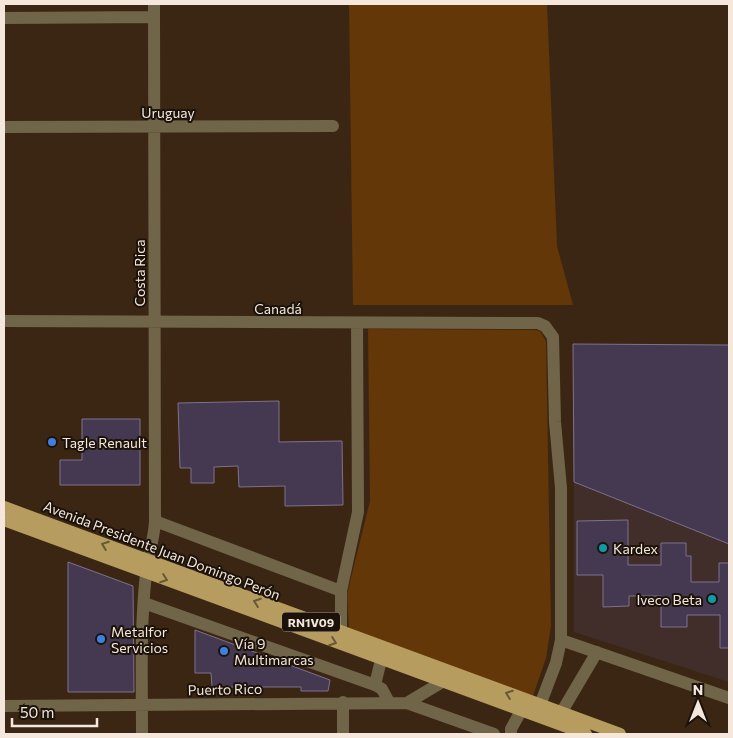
<svg xmlns="http://www.w3.org/2000/svg" width="733" height="738" font-family="Commissioner,sans-serif">
  <rect width="100%" height="100%" fill="#3b2614"/>
  <path fill="#412d2a" d="M574 482 729 544V682L574 632Z"/>
  <path fill="#633708" d="M349 4H547L557 246 573 305H353Z
    M368 329 534 330 540 331 546 341 551 626 546 658 533 696 349 631 347 594 370 501Z"/>
  <path fill="#453951" stroke="#7e718c" d="M573 344 729 345V544L574 482Z
    M279 401V442L342 441 343 505 285 506V486L239 487 238 466 214 467V483H191V468H180L178 403Z
    M82 419H140V485H60V460H82Z
    M628 520V565H661V543H686V556H691V582H719V563H729V648H720V615H687V627H661V596H629V606L603 607V575H577V521Z
    M68 562 133 586 134 692H68Z
    M195 630 330 680 328 691H301V687H212L211 673H195Z"/>
  <g fill="none" stroke-linecap="round" stroke-linejoin="round">
    <path stroke="#706548" stroke-width="12" d="M4 18 154 17
      M4 127 333 126
      M4 321 538 323 545 326 553 337 555 422 561 488V640L556 663 540 705
      M155 521 341 591
      M144 603 375 685 382 689 389 702
      M341 633V591L358 512 357 323
      M561 640 729 698
      M375 685 381 660
      M343 702V734
      M407 703 494 734
      M4 706 407 703 442 682
      M561 713 597 652
      M142 734C142 681 140 626 146 574 148 556 154 540 155 521L154 4
      M511 734V729L521 711"/>
    <path stroke="#b69d5f" stroke-width="12" d="M4 507 620 734
      M4 520 586 734"/>
  </g>
  <defs><path id="oneway-chevron" d="M-2-3.5L2.5 0L-2 3.5" fill="none" stroke-width="1.6" stroke-linecap="round" stroke-linejoin="round" transform="scale(1.25)"/></defs>
  <g stroke="#685834">
    <use href="#oneway-chevron" transform="translate(105 545) rotate(-159)"/>
    <use href="#oneway-chevron" transform="translate(164 579) rotate(20)"/>
    <use href="#oneway-chevron" transform="translate(257 602) rotate(-160)"/>
    <use href="#oneway-chevron" transform="translate(333 642) rotate(20)"/>
    <use href="#oneway-chevron" transform="translate(509 694) rotate(-160)"/>
  </g>
  <g fill="#3f7fe0" stroke="#1b120a" stroke-width="2">
    <circle cx="52" cy="442" r="5"/>
    <circle cx="101" cy="639" r="5"/>
    <circle cx="224" cy="651" r="5"/>
  </g>
  <g fill="#0f9aa8" stroke="#1b120a" stroke-width="2">
    <circle cx="603" cy="548" r="5"/>
    <circle cx="712" cy="599" r="5"/>
  </g>
  <g text-anchor="middle" dominant-baseline="central" stroke-width="4" stroke-linejoin="round" paint-order="stroke">
    <rect fill="#1b120a" stroke="#b4a79d" stroke-width="1" x="282" y="612.5" width="58" height="19" rx="4"/>
    <g font-size="12" font-weight="bold" fill="#f5e7dc">
      <text x="311" y="622">RN1V09</text>
    </g>
    <g font-size="14" fill="#f5e7dc" stroke="#1b120a">
      <text x="168" y="112">Uruguay</text>
      <text transform="translate(139 273) rotate(-90)">Costa Rica</text>
      <text x="278" y="308">Canadá</text>
      <text transform="translate(162 550) rotate(21)">Avenida Presidente Juan Domingo Perón</text>
      <text transform="translate(225 689) rotate(-1)">Puerto Rico</text>
    </g>
    <g font-size="14" fill="#f5e7dc" stroke="#1b120a" text-anchor="start">
      <text x="62" y="442">Tagle Renault</text>
      <text x="613" y="548">Kardex</text>
      <text x="702" y="599" text-anchor="end">Iveco Beta</text>
      <text x="111" y="631">Metalfor<tspan x="111" dy="16">Servicios</tspan></text>
      <text x="234" y="643">Vía 9<tspan x="234" dy="16">Multimarcas</tspan></text>
    </g>
  </g>
  <rect width="733" height="738" fill="none" stroke="#f5e7dc" stroke-width="10"/>
  <g transform="translate(698 703)" stroke="#1b120a" stroke-width="4" paint-order="stroke">
  <path d="M0-4L9 19L0 12L-9 19Z" fill="#f5e7dc"/>
  <text y="-8" font-size="14" font-weight="bold" text-anchor="middle" fill="#f5e7dc">N</text>
  </g>
  <path d="M12 718v8h85v-8" fill="none" stroke="#f5e7dc" stroke-width="2.5"/>
  <text x="20" y="718" font-size="15" fill="#f5e7dc" stroke="#1b120a" stroke-width="4" paint-order="stroke">50 m</text>
</svg>
